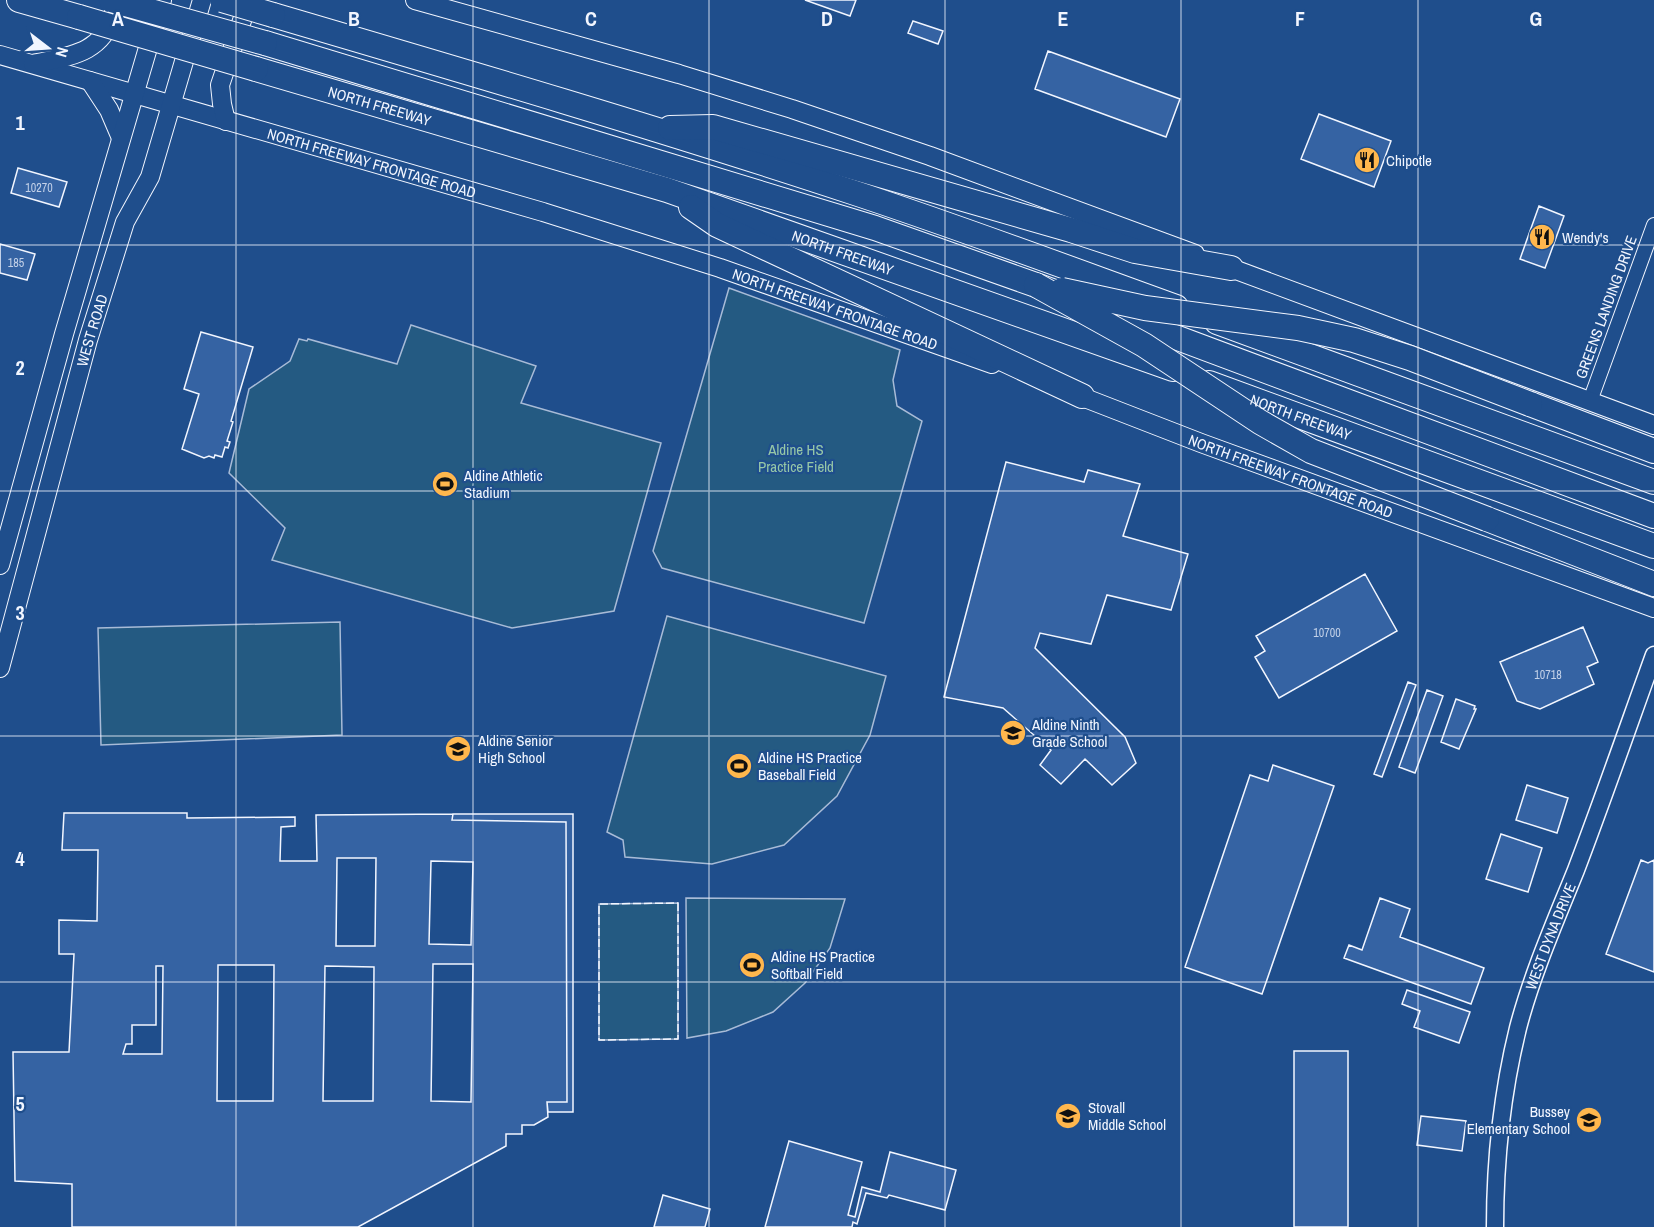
<svg xmlns="http://www.w3.org/2000/svg" width="1654" height="1227" font-family="'Archivo Narrow',sans-serif">
  <rect width="100%" height="100%" fill="#1f4e8c"/>
  <path fill="#245a82" stroke="#a8bbd7" stroke-width="1.5" d="M729 288 900 350 893 380 897 406 922 421 864 623 662 568 653 551Z
    M411 325 536 366 521 403 661 443 614 611 512 628 272 560 285 528 229 473 249 389 290 361 299 339 307 341 308 339 397 364Z
    M667 616 886 676 870 735 837 796 784 845 712 864 625 857 623 840 607 832Z
    M340 622 342 735 101 745 98 628Z
    M686 898 845 899 830 948 805 983 773 1012 726 1031 687 1038Z
    M678 903V1039L599 1040V904Z"/>
  <path fill="#3563a3" stroke="#f2f6ff" stroke-width="1.5" fill-rule="evenodd" d="M805 0H856L850 16Z
    M913 21 943 31 938 44 908 33Z
    M1048 51 1180 99 1166 137 1035 89Z
    M1319 114 1391 141 1374 187 1301 159Z
    M18 168 67 182 59 207 11 193Z
    M1539 206 1564 216 1545 268 1520 259Z
    M0 244 35 254 27 280 0 273Z
    M201 332 253 347 231 421 233 422 227 441 230 442 228 448 225 447 222 457 215 455 214 458 209 456 204 458 182 449 199 394 184 389Z
    M1006 462 1084 482 1088 470 1140 484 1123 536 1188 554 1171 610 1107 595 1091 644 1040 633 1035 648 1125 737 1136 763 1112 785 1085 759 1061 784 1040 765 1051 750 1003 708 944 697Z
    M1365 574 1397 631 1279 698 1255 657 1265 651 1256 636Z
    M1583 627 1598 662 1587 667 1594 684 1540 709 1517 701 1500 662Z
    M1408 682 1416 685 1382 777 1374 774Z
    M1427 690 1443 696 1415 773 1399 767Z
    M1456 699 1475 706 1474 709H1476L1459 749 1441 742Z
    M1273 765 1334 786 1262 994 1185 967 1250 775 1268 781Z
    M1527 785 1568 798 1557 833 1516 820Z
    M64 813H187V818L295 817V826L281 827 280 861H317L316 815 453 814 452 820 566 822 567 1102H547L548 1117 534 1125H522V1134H506V1146L358 1227H72V1184L15 1181 13 1052H69L74 954H59V920L97 921 98 850H62ZM337 858H376L375 946H336ZM431 861 473 862 471 945 429 944ZM433 964H473L471 1102 431 1101ZM218 965H274L273 1101H217ZM156 966H163L162 1054H123L126 1044H132V1025H156ZM325 966 374 967 373 1101H323Z
    M453 814H573V1112H548L547 1102H567L566 822 452 820Z
    M1501 834 1542 848 1528 892 1486 879Z
    M1641 860 1648 863 1654 860V972L1606 954Z
    M1380 898 1410 909 1400 937 1484 968 1471 1004 1344 958 1349 945 1362 950Z
    M1407 990 1470 1012 1459 1043 1414 1027 1420 1011 1402 1004Z
    M1294 1051H1348V1227H1294Z
    M1421 1116 1466 1121 1462 1151 1417 1145Z
    M789 1141 862 1162 848 1215 855 1217 862 1187 880 1192 890 1152 956 1170 945 1210 889 1195 887 1198 866 1193 857 1224 853 1222 852 1227H765Z
    M663 1195 710 1209 705 1227H654Z"/>
  <g fill="none" stroke-linecap="round" stroke-linejoin="round">
    <g stroke="#f2f6ff" stroke-width="16">
      <path id="minor" d="M1590 401 1654 225"/>
    </g>
    <g stroke="#f2f6ff" stroke-width="19">
      <g id="tertiary">
        <path id="s1" d="M1495 1227C1495 1161 1502 1093 1518 1028 1532 974 1555 922 1576 870 1603 799 1628 727 1654 655"/>
      </g>
    </g>
    <g stroke="#f2f6ff" stroke-width="20">
      <g id="secondary">
        <path d="M415 0 679 74 792 109 930 156 1195 254"/>
        <path id="s2" d="M0 55 543 212 720 268 992 364"/>
        <path d="M33 64C68 56 101 55 113 15"/>
        <path d="M90 81 109 110 121 138"/>
        <path d="M226 121 222 104 220 85 249 0"/>
        <path d="M1220 264 1654 425"/>
        <path id="s3" d="M1072 393 1201 443 1654 608"/>
        <path d="M0 565 64 334 162 0"/>
        <path id="s4" d="M0 668 88 340 125 222 150 177 202 0"/>
      </g>
    </g>
    <g stroke="#f2f6ff" stroke-width="26">
      <g id="motorway">
        <path d="M19 0 79 17"/>
        <path d="M273 15C467 72 661 129 852 192 961 228 1068 268 1176 307"/>
        <path d="M265 43 875 228 1036 285 1654 516"/>
        <path id="s5" d="M256 69 667 190 1173 369"/>
        <path d="M670 128 713 127 1071 230 1135 251 1231 268"/>
        <path d="M691 207 717 225 1082 396"/>
        <path d="M1217 322 1654 482"/>
        <path id="s6" d="M1209 383 1654 546"/>
        <path d="M1530 404 1654 451"/>
        <path d="M1487 519 1654 584"/>
      </g>
    </g>
    <use href="#minor" stroke="#1f4e8c" stroke-width="14"/>
    <use href="#tertiary" stroke="#1f4e8c" stroke-width="16"/>
    <use href="#secondary" stroke="#1f4e8c" stroke-width="18"/>
    <use href="#motorway" stroke="#1f4e8c" stroke-width="24"/>
    <g stroke="#f2f6ff" stroke-width="26" stroke-linecap="butt">
      <path id="motorway-bridge" d="M111 0 265 43
        M222 0 273 15
        M79 17 256 69
        M1036 285 1144 345 1260 422 1311 451 1487 519
        M1062 290 1145 308 1298 328 1354 340 1410 358 1530 404"/>
    </g>
    <use href="#motorway-bridge" stroke="#1f4e8c" stroke-width="24"/>
    <path stroke="#f2f6ff" stroke-width="1.5" stroke-dasharray="8 3" stroke-linecap="butt" d="M678 903V1039L599 1040V904Z"/>
  </g>
  <path fill="none" stroke="#f2f6ff" stroke-width="1.5" stroke-opacity="0.55" d="M236 0V1227M473 0V1227M709 0V1227M945 0V1227M1181 0V1227M1418 0V1227M0 245H1654M0 491H1654M0 736H1654M0 982H1654"/>
  <defs>
    <g id="restaurant-disc" transform="scale(1.35)"><circle r="9.5" fill="#ffb74d" stroke="#1f4e8c"/><path d="M-5-6h1v4h1v-4h1v4h1v-4h1v5L-1.5 .5V6h-2V.5L-5-1ZM5-6V6H3V1.5H1.5Q1.5-4 5-6Z" fill="#111"/></g>
    <g id="stadium-disc" transform="scale(1.35)"><circle r="9.5" fill="#ffb74d" stroke="#1f4e8c"/><path d="M0-5a6.5 5 0 1 0 0 10a6.5 5 0 1 0 0-10ZM-3.5-1.8h7v3.6h-7Z" fill="#111"/></g>
    <g id="school-disc" transform="scale(1.35)"><circle r="9.5" fill="#ffb74d" stroke="#1f4e8c"/><path d="M0-5L7-2L0 1L-7-2ZM-4 1L0 2.5L4 1V4Q0 6-4 4Z" fill="#111"/></g>
  </defs>
  <g fill-rule="evenodd">
    <use href="#restaurant-disc" x="1367" y="160"/>
    <use href="#restaurant-disc" x="1542" y="237"/>
    <use href="#stadium-disc" x="445" y="484"/>
    <use href="#school-disc" x="1013" y="733"/>
    <use href="#school-disc" x="458" y="749"/>
    <use href="#stadium-disc" x="739" y="766"/>
    <use href="#stadium-disc" x="752" y="965"/>
    <use href="#school-disc" x="1068" y="1116"/>
    <use href="#school-disc" x="1589" y="1120"/>
  </g>
  <g text-anchor="middle" dominant-baseline="central" stroke-width="4.5" stroke-linejoin="round" paint-order="stroke">
    <g font-size="12" fill="#c3d1e8">
      <text x="39" y="188">10270</text>
      <text x="16" y="263">185</text>
      <text x="1327" y="633">10700</text>
      <text x="1548" y="675">10718</text>
    </g>
    <g font-size="15" fill="#f2f6ff" stroke="#1f4e8c">
      <text stroke="none"><textPath href="#s5" startOffset="129">NORTH FREEWAY</textPath></text>
      <text stroke="none"><textPath href="#s2" startOffset="387">NORTH FREEWAY FRONTAGE ROAD</textPath></text>
      <text stroke="none"><textPath href="#s5" startOffset="615">NORTH FREEWAY</textPath></text>
      <text transform="translate(1606 307) rotate(-70)">GREENS LANDING DRIVE</text>
      <text stroke="none"><textPath href="#s2" startOffset="873">NORTH FREEWAY FRONTAGE ROAD</textPath></text>
      <text stroke="none"><textPath href="#s4" startOffset="350">WEST ROAD</textPath></text>
      <text stroke="none"><textPath href="#s6" startOffset="98">NORTH FREEWAY</textPath></text>
      <text stroke="none"><textPath href="#s3" startOffset="234">NORTH FREEWAY FRONTAGE ROAD</textPath></text>
      <text stroke="none"><textPath href="#s1" startOffset="298">WEST DYNA DRIVE</textPath></text>
    </g>
    <g font-size="15" fill="#f2f6ff" stroke="#1f4e8c" text-anchor="start">
      <text x="1386" y="160">Chipotle</text>
      <text x="1562" y="237">Wendy's</text>
      <text x="464" y="475">Aldine Athletic<tspan x="464" dy="17">Stadium</tspan></text>
      <text x="1032" y="724">Aldine Ninth<tspan x="1032" dy="17">Grade School</tspan></text>
      <text x="478" y="740">Aldine Senior<tspan x="478" dy="17">High School</tspan></text>
      <text x="758" y="757">Aldine HS Practice<tspan x="758" dy="17">Baseball Field</tspan></text>
      <text x="771" y="956">Aldine HS Practice<tspan x="771" dy="17">Softball Field</tspan></text>
      <text x="1088" y="1107">Stovall<tspan x="1088" dy="17">Middle School</tspan></text>
      <text x="1570" y="1111" text-anchor="end">Bussey<tspan x="1570" dy="17">Elementary School</tspan></text>
    </g>
    <g font-size="15" fill="#97c8a6" stroke="#1f4e8c">
      <text x="796" y="449">Aldine HS<tspan x="796" dy="17">Practice Field</tspan></text>
    </g>
  </g>
  <g font-size="20" text-anchor="middle" font-weight="bold" fill="#f2f6ff" stroke="#1f4e8c" stroke-width="4.5" stroke-linejoin="round" paint-order="stroke">
    <text x="118" y="26">A</text>
    <text x="354" y="26">B</text>
    <text x="591" y="26">C</text>
    <text x="827" y="26">D</text>
    <text x="1063" y="26">E</text>
    <text x="1300" y="26">F</text>
    <text x="1536" y="26">G</text>
    <text x="20" y="130">1</text>
    <text x="20" y="375">2</text>
    <text x="20" y="620">3</text>
    <text x="20" y="866">4</text>
    <text x="20" y="1111">5</text>
  </g>
  <g transform="translate(48 48) rotate(107)" stroke="#1f4e8c" stroke-width="4.5" paint-order="stroke">
  <path d="M0-4.5L10 22L0 15L-10 22Z" fill="#f2f6ff"/>
  <text y="-9" font-size="16" font-weight="bold" text-anchor="middle" fill="#f2f6ff">N</text>
  </g>
</svg>
